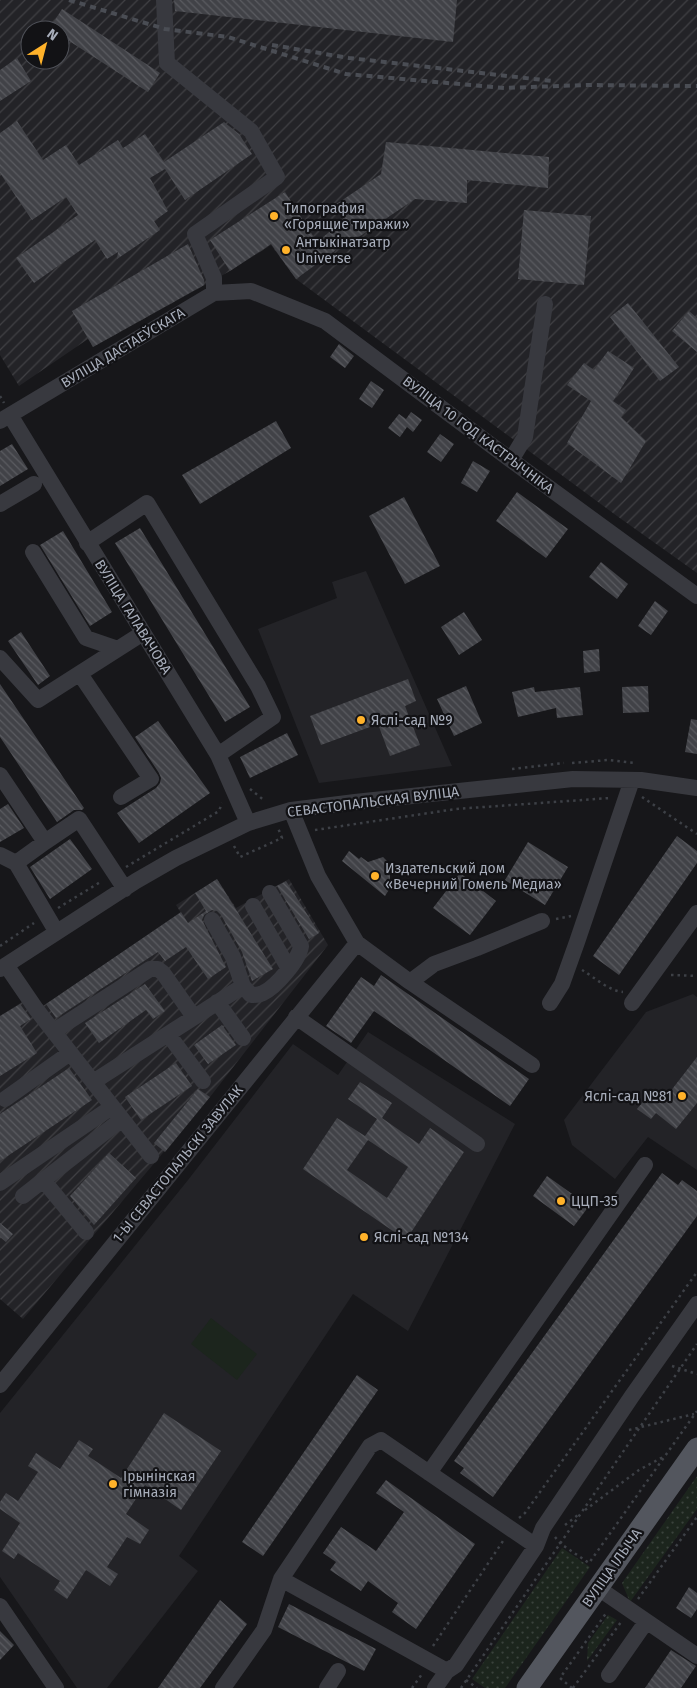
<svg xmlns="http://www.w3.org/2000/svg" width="697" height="1688" font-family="'Fira Sans',sans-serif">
  <defs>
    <pattern id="industrial-furrows" width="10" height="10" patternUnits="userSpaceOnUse" patternTransform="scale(1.25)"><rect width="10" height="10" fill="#232327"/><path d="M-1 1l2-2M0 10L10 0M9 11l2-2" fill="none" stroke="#404044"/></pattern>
    <pattern id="grass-dots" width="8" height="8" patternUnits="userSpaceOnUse" patternTransform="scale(1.25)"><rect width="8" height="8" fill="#1c251d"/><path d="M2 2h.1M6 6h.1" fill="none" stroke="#3a423c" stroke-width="1.8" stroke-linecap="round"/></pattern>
    <pattern id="building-back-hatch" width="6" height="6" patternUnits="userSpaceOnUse" patternTransform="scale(1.25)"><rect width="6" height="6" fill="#414247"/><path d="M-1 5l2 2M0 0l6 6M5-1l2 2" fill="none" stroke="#5a5b60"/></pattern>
  </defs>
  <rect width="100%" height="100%" fill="#17171a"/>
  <path fill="#232327" d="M366 571 452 766 319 783 258 629 337 598 332 582Z
    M693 994 697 997V1170L648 1137 615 1179 572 1145 564 1120 646 1012Z
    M368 1032 515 1124 408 1331 353 1294 179 1556 198 1571 107 1688H77L0 1577V1413L188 1180 293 1044 338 1075Z"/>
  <path fill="url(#industrial-furrows)" fill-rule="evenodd" d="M0 0H697V573L617 516 296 279 271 245 230 271 93 347 88 339 19 386 0 355ZM30 30H60V60H30Z
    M217 879 236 908 289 879 328 945 210 1097 23 1319 0 1299V1016L22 1002 30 1013 46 1004 181 913 176 905Z"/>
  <path fill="url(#grass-dots)" d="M697 1476V1509L630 1602 622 1583Z
    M562 1548 590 1567 505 1688H485L472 1679Z
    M608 1615 617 1620 587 1661 588 1643Z"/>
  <path fill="#1c251d" d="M211 1318 257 1354 237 1380 191 1344Z"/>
  <path fill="url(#building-back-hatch)" fill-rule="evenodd" d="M174 0H457L453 42 175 11Z
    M62 9 160 73 148 92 60 35V30L50 28Z
    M17 58 31 81 0 101V70Z
    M17 121 43 160 66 145 79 165 118 140 123 148 145 134 164 162 224 122 239 134 252 154 185 200 165 169 150 178 168 211 154 221 160 230 117 259 118 252 107 259 95 240 34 283 16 258 78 215 66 197 32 220 0 173V133Z
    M386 142 549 157 548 188 467 180V203L415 199 341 249 340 247 296 279 271 244 230 271 210 240 285 192 317 242 344 220 335 205 381 174Z
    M524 210 591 216 584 285 518 279Z
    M188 244 204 280V285L93 347 72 311Z
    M628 303 679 367 660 381 610 317Z
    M689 311 697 318V352L672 331Z
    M339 344 354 356 345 368 330 357Z
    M608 351 634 368 613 401 626 410 621 417 646 441 621 483 567 443 591 401 567 385 584 363 594 370Z
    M371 381 384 390 372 408 359 399Z
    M411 412 422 420 413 432 407 427 400 437 388 428 399 414 406 419Z
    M276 421 291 448 200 504 182 475Z
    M440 434 454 444 441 462 427 452Z
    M12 444 28 469 0 486V451Z
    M473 461 490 471 477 492 461 483Z
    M517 492 568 529 546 558 496 521Z
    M404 497 440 566 405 584 369 516Z
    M140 528 250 707 225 722 115 543Z
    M63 531 112 612 90 626 40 545Z
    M601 562 628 584 617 599 589 577Z
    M655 601 668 611 651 635 638 626Z
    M464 612 482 640 459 655 441 627Z
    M21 632 50 676 38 685 8 641Z
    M599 649 600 671 584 673 583 651Z
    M408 679 416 701 405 706 420 745 390 756 378 724 321 745 310 716Z
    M0 684 84 808 82 810H74L57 822 0 737Z
    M466 686 482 723 454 736 437 699Z
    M648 686 649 712 623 713 622 687Z
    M534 687 535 692 580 687 583 715 557 718 556 708 518 717 512 692Z
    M691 719 697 720V754L685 752Z
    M158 721 210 793 139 843 117 813 156 788 160 783 161 778 159 773 135 737Z
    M287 733 298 755 250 778 240 757Z
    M8 804 24 828 0 842V809Z
    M677 836 697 851V863L619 975 593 956Z
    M70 839 92 869 50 899 30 867Z
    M528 842 568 867 545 905 505 880Z
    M349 851 359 859 361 857 368 862 383 857 390 864V888L385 896 342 861Z
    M460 873 496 901 470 935 433 908Z
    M217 879 273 969 252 981 242 952 221 915 217 911 212 910 204 915 202 920 226 967 208 979 186 947 165 961 158 952 56 1018 46 1004 181 912 188 923 206 911 195 893Z
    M286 881 319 933 309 939 277 886Z
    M381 975 529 1079 510 1106 374 1011 351 1043 326 1026 361 977 374 986Z
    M145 984 165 1011 153 1019 146 1010 99 1043 85 1023Z
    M20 1004 31 1019 20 1026 37 1053 0 1076V1016Z
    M222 1025 236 1045 208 1064 194 1045Z
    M697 1057V1103L676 1129 656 1113 651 1119 637 1109 651 1092 663 1101Z
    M176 1063 192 1086 141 1120 125 1097Z
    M69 1068 92 1100 0 1161V1114Z
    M360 1082 392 1103 382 1118 419 1144 430 1128 464 1152 406 1240 303 1169 337 1118 365 1136 377 1119 348 1099ZM368 1140 408 1167 387 1198 347 1170Z
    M198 1089 210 1097 165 1152 154 1143Z
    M109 1153 136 1178 94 1225 70 1196Z
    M662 1173 678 1185 682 1180 697 1191V1216L493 1497 460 1473 464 1468 454 1461Z
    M547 1176 589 1206 574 1226 533 1196Z
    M0 1223 13 1234 6 1242 0 1237Z
    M357 1375 378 1390 263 1556 242 1542Z
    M164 1413 221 1451 181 1510 145 1485 126 1514 149 1530 140 1544 127 1537 107 1567 118 1574 110 1586 86 1570 67 1599 54 1590 60 1581 18 1553 14 1559 2 1551 20 1523 0 1509V1502L6 1493 18 1501 38 1472 28 1466 36 1453 60 1469 79 1440 93 1449 88 1456 121 1478Z
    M386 1480 475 1544 416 1629 392 1612 398 1603 368 1581 361 1591 330 1570 336 1562 323 1553 341 1527 376 1551 404 1512 376 1493Z
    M689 1587 697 1593V1609L691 1618 676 1608Z
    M220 1600 247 1624 200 1688H158Z
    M289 1604 376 1649 364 1671 278 1627Z
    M0 1631 14 1645 0 1660Z
    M671 1650 696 1666 681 1688H645Z"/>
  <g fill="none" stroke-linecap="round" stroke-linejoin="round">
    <path stroke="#3d4046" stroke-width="2.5" stroke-dasharray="2.5 4" stroke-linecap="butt" d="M0 396 4 403
      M572 763 608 760 636 763
      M512 769 564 763
      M250 789 265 801
      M642 797 697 834
      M315 830 456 809 610 798
      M234 846 240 857 282 838 278 828
      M126 867 219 811 222 803
      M58 908 102 881
      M556 919 571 916
      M0 946 34 923
      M582 970C594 977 609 991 623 992
      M671 975 697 976
      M672 1366 697 1374
      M629 1430 694 1414
      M585 1510 639 1470 663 1457
      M519 1518 525 1513 697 1272
      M565 1525 578 1515
      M555 1537 561 1544 589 1563 697 1411
      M638 1599 697 1517
      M433 1646 503 1541
      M466 1680 477 1688
      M412 1688 422 1674
      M461 1688 697 1344
      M572 1688 560 1678 607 1612
      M573 1688 621 1622"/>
    <path stroke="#38393f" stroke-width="16" d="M164 0 167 63 251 131 277 177 195 234 214 278V293
      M10 415 218 755 248 823
      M0 421 214 293 251 291 325 321 511 460 697 596
      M511 460 525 437 545 304
      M0 504 34 484
      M87 543 147 503 258 686 273 717 218 755
      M33 552 86 638 118 649
      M0 658 38 700 143 633
      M80 674 151 779 121 797
      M0 775 45 842 79 819 125 889
      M291 810 318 876 357 943 410 982 532 1065
      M45 842 16 863 56 931
      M0 855 16 863
      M253 906 289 969
      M212 920 233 957 243 986
      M6 965 36 1009 151 1156
      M0 969 136 881 176 858 248 823 291 810 355 802 573 779 641 780 697 788
      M410 982 434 964 477 948 542 921
      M217 1002 243 1038
      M550 1003 562 984 577 942 632 780
      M632 1003 697 913
      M296 1017 477 1144
      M54 1031 150 969H158L163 973 194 1017
      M168 1034 203 1081
      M93 1082 243 986 251 995C256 995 259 995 263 993 276 987 299 960 301 946L270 893
      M5 1099 70 1053
      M43 1180 86 1232
      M0 1183 112 1107
      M23 1196 122 1119
      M0 1385 357 943
      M429 1473 645 1165
      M281 1579 447 1671
      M598 1588 697 1656
      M0 1606 56 1688
      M609 1675 646 1622
      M223 1688 264 1630 281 1579 370 1446 381 1440 536 1546
      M327 1688 338 1671
      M435 1688 447 1671 456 1665 536 1546 543 1528 632 1396 697 1304"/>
    <path stroke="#53565e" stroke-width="21" d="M527 1688 697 1448"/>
    <path stroke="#4a4d54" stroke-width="4" stroke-dasharray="6 5" stroke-linecap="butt" d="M69 0 165 29 228 37 346 74 504 88 586 85 697 86
      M272 45 349 58 552 81"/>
  </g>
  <g fill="#ffb22a" stroke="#121215" stroke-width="2">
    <circle cx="274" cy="216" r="5"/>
    <circle cx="286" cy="250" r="5"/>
    <circle cx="361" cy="720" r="5"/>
    <circle cx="375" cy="876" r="5"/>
    <circle cx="682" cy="1096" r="5"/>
    <circle cx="561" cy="1201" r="5"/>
    <circle cx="364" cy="1237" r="5"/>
    <circle cx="113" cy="1484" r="5"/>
  </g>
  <g text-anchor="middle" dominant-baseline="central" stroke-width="4.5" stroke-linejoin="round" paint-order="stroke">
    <g font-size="14" fill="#a8aebb" stroke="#121215" text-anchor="start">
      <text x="284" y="208">Типография<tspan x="284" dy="16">«Горящие тиражи»</tspan></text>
      <text x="296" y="242">Антыкінатэатр<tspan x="296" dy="16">Universe</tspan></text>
      <text x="371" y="720">Яслі-сад №9</text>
      <text x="385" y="868">Издательский дом<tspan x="385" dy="16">«Вечерний Гомель Медиа»</tspan></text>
      <text x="672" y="1096" text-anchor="end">Яслі-сад №81</text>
      <text x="571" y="1201">ЦЦП-35</text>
      <text x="374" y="1237">Яслі-сад №134</text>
      <text x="123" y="1476">Ірынінская<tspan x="123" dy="16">гімназія</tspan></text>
    </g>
    <g font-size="14" fill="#a8aebb" stroke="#121215">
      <text transform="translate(123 348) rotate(-31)">ВУЛІЦА ДАСТАЕЎСКАГА</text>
      <text transform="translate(478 435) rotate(37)">ВУЛІЦА 10 ГОД КАСТРЫЧНІКА</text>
      <text transform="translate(133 617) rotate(58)">ВУЛІЦА ГАЛАВАЧОВА</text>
      <text transform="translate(373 802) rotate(-7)">СЕВАСТОПАЛЬСКАЯ ВУЛІЦА</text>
      <text transform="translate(178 1164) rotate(-51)">1-Ы СЕВАСТОПАЛЬСКІ ЗАВУЛАК</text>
      <text transform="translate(612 1568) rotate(-55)">ВУЛІЦА ІЛЬІЧА</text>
    </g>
  </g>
  <g transform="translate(45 45) rotate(36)"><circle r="24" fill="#121215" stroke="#4e5057"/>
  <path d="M0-4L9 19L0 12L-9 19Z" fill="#ffb22a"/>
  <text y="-8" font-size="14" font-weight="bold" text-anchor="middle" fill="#a8aebb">N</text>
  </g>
</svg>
